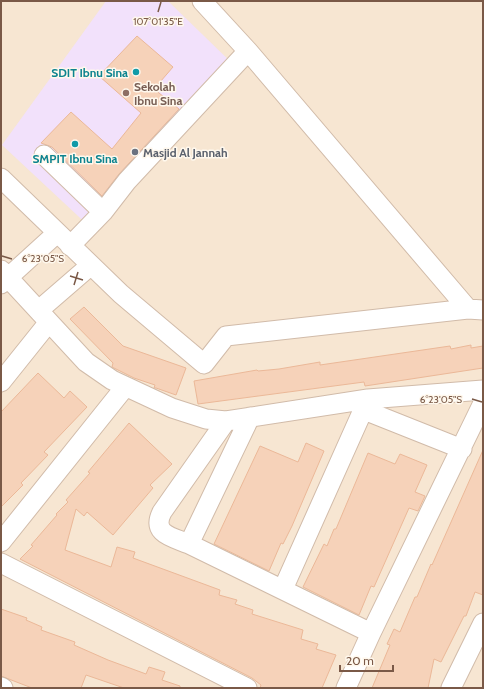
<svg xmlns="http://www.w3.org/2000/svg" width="484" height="689" font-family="Cabin,sans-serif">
  <rect width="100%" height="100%" fill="#fef4e5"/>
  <path fill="#f7e6d2" d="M1 1H483V688H1Z"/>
  <path fill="#f2e1fb" d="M106 1H168L237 68 93 230 2 145Z"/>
  <path fill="#f6d2b9" stroke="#ebb898" d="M137 36 173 67 154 89 179 109 119 174 102 196 52 147 41 143 71 112 112 149 141 113 99 76Z
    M84 307 123 346 186 368 176 395 156 388H154L155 385 134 378 112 367 113 363 70 319Z
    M471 345V348L483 346V368L365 386 364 382 198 404 194 381 257 370 258 371 279 369 320 362V365L450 346 451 349Z
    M38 373 64 398 70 391 87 407 44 452 48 455 21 483 23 485 1 507V412Z
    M129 423 172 464 150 485 153 488 113 535 87 512 84 516 76 509 65 550 111 567 117 547 135 552 133 558 220 590 219 595 237 600 235 604 253 610 252 614 303 630 301 639 318 644 316 649 336 655 322 688H260L261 685 252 678 20 559 33 546 31 545 57 515 56 514 68 502 66 500 90 473 88 472Z
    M306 443 324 451 292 526 283 544 281 543 269 571 214 544 260 446 298 462Z
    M483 450V595L475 592 466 616H464L441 662 434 659 428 688H372L390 645 387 644 394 629 400 632 415 597H417L431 564 432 565Z
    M368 453 395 464 400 454 427 465 415 492 425 496 418 511 409 508 374 587 371 586 359 615 303 587 324 544 327 546 334 529H336Z
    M1 609 27 618 26 620 42 627 41 630 75 642 74 645 108 660 146 674 149 667 165 672 162 680 180 686V688H124L86 675 81 688H32L1 676Z"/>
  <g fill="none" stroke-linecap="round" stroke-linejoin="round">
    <g stroke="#d1bba9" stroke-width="21">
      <path id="minor" d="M202 1 248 51 468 309
        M44 155 103 212
        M1 178 121 294 204 364 226 336 468 309 483 310
        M70 246 103 212 127 181 248 51
        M1 270 86 362 112 380 172 408 206 419 226 421 368 399 483 390
        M1 284 57 233
        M39 310 91 265
        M1 382 49 322
        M364 410 462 449
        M226 421 162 512C151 534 172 537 189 544L371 633
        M1 542 125 387
        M189 544 250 417
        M1 563 247 688
        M283 589 368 399
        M1 687 3 688
        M346 688 371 633 483 403
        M451 688 483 623"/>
    </g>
    <use href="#minor" stroke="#fff" stroke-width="19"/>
  </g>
  <path fill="none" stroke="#7a5947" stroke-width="1.5" d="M158 12 161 2M2 256 12 259M70 276 83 280M74 285 78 272M472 399 482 402"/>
  <g fill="#0f9aa8" stroke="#fff8ed" stroke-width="1.5">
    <circle cx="136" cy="72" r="4"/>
    <circle cx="75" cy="144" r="4"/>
  </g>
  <circle fill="#8d6e63" stroke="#fff8ed" stroke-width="1.5" cx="126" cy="93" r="4"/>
  <circle fill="#6b7280" stroke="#fff8ed" stroke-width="1.5" cx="135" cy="152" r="4"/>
  <g text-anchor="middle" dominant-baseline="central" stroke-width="3" stroke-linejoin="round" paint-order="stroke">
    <g font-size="12" font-weight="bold" fill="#0d838f" stroke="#fff8ed" text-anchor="end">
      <text x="128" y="72">SDIT Ibnu Sina</text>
      <text x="75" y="158" text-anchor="middle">SMPIT Ibnu Sina</text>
    </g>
    <g font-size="12" font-weight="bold" fill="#785e54" stroke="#fff8ed" text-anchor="start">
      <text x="134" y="86">Sekolah<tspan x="134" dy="14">Ibnu Sina</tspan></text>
    </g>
    <g font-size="12" font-weight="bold" fill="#5b616d" stroke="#fff8ed" text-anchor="start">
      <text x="143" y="152">Masjid Al Jannah</text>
    </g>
  </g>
  <g font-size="10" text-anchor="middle" fill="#7a5947" stroke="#fff8ed" stroke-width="3" stroke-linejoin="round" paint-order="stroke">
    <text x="158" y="25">107°01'35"E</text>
    <text x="43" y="262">6°23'05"S</text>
    <text x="441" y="403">6°23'05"S</text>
  </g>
  <rect width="484" height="689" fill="none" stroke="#7a5947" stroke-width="4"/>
  <path d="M340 665v6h53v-6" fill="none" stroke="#7a5947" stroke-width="2"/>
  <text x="346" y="665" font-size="12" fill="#7a5947" stroke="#fff8ed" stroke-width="3" paint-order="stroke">20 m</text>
</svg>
